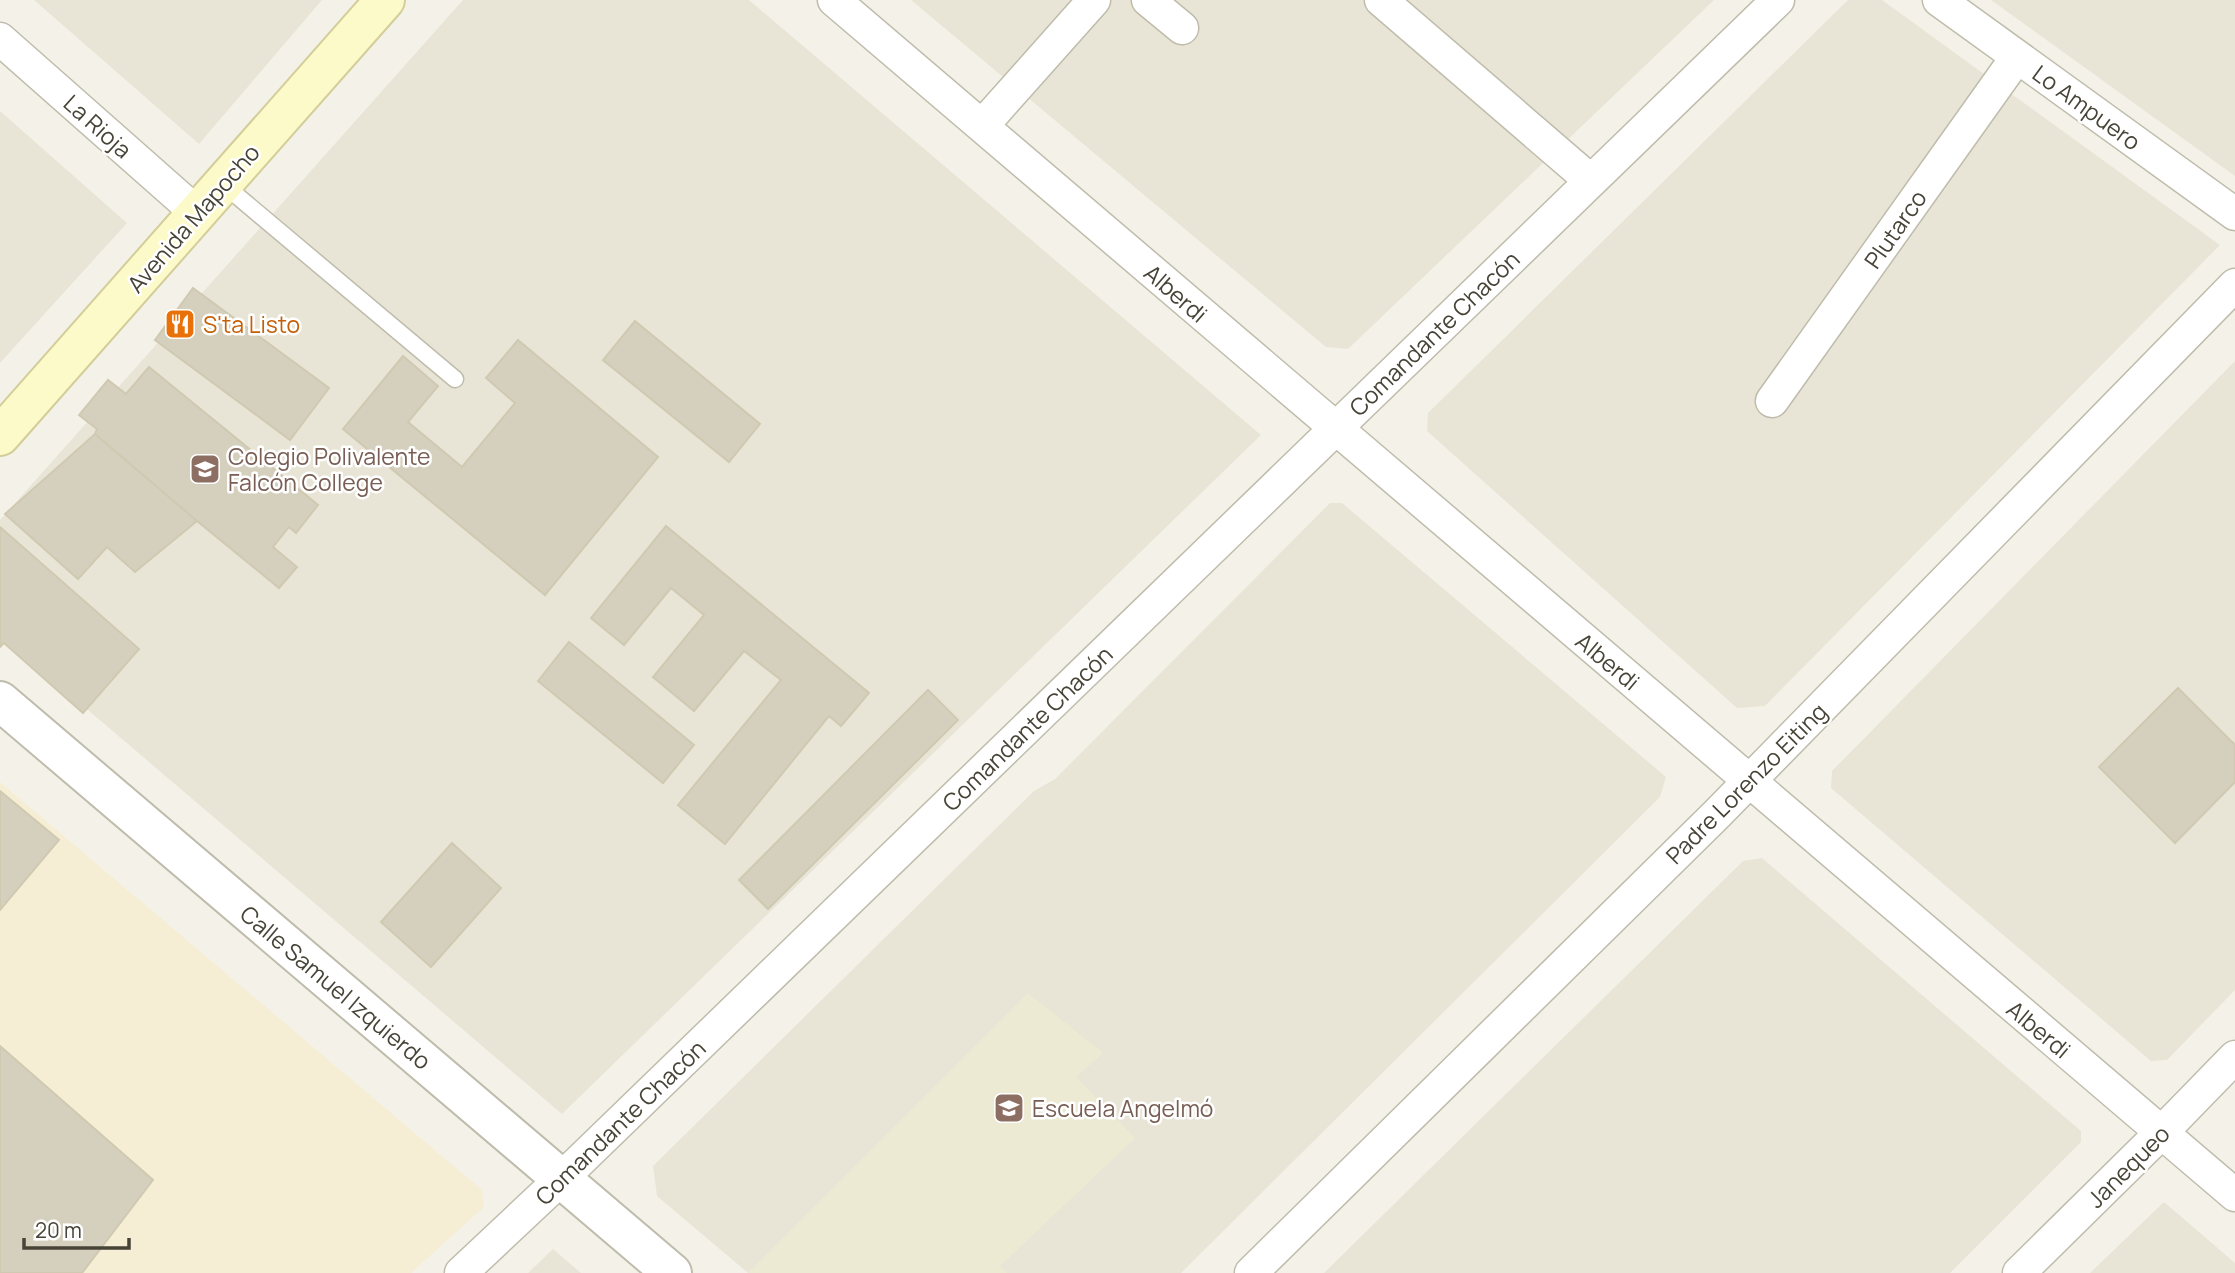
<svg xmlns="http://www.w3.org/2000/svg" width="2235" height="1273" font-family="Manrope,sans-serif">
  <rect width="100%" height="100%" fill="#f4f2e8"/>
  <path fill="#e8e5d7" d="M34 0H322L199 144Z
    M463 0H749L1261 435 562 1114 0 635V520Z
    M911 0H1714L1348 349 1326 347Z
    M1848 0H1882L2220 245 1765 706 1737 708 1427 431 1428 413Z
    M1991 0H2235V176Z
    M0 111 127 223 0 363Z
    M2235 361V990L2167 1060 2151 1061 1831 788 1832 771Z
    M1330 503H1342L1666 777 1660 797 1181 1273H748L657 1196 653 1166 1034 791 1055 779Z
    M1762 858 2081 1131V1142L1950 1273H1324L1743 861Z
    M2164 1202 2235 1263V1273H2090Z
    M553 1249 581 1273H528Z"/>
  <path fill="#f5edd4" d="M0 782 482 1190 484 1207 411 1273H0Z"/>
  <path fill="#edead3" d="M1028 993 1103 1053 1076 1077 1135 1138 1000 1266 1007 1273H748Z"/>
  <path fill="#d5d0be" stroke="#d0c9b1" stroke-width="2" d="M193 288 329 388 290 440 155 340Z
    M635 321 760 424 729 462 603 360Z
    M518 340 658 457 545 595 343 429 403 356 438 386 408 422 462 467 515 403 486 378Z
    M149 367 318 505 296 533 289 527 273 547 297 567 279 588 197 521 95 434 97 429 79 415 108 380 126 394Z
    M95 434 197 521 135 572 107 547 78 579 5 514Z
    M666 526 869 693 841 726 829 716 725 844 678 805 781 680 744 651 694 711 653 677 704 615 671 588 624 645 591 618Z
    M0 527 139 649 83 713 4 643 0 647Z
    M569 642 694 745 663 783 538 681Z
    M2178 688 2235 745V782L2175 843 2099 767Z
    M928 690 958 720 768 909 739 880Z
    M0 791 59 840 0 910Z
    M452 843 501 888 431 967 381 922Z
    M0 1046 153 1180 82 1273H0Z"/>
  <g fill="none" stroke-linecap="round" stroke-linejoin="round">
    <g stroke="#bfbcab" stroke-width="19">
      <path id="service" d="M223 184 455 379"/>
    </g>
    <g stroke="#bfbcab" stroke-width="35">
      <path id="minor" d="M834 0 2235 1195
        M1148 0 1182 28
        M1381 0 1591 181
        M1939 0 2235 214
        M0 39 197 213
        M982 126 1094 0
        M1772 401 2017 57
        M461 1273 561 1179 1778 0
        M1251 1273 1717 814 2235 285
        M2019 1273 2161 1133 2235 1057"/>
    </g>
    <g stroke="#bfbcab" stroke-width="42">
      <path id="tertiary" d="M0 701 672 1273"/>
    </g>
    <g stroke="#d3ce99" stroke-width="42">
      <path id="secondary" d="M0 436 385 0"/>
    </g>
    <use href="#service" stroke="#fff" stroke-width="16"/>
    <use href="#minor" stroke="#fff" stroke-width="32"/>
    <use href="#tertiary" stroke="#fff" stroke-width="38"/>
    <use href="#secondary" stroke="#fdfac9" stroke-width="38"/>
  </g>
  <defs>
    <g id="restaurant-square" transform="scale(1.575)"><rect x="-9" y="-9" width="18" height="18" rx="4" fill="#e8710a" stroke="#fff"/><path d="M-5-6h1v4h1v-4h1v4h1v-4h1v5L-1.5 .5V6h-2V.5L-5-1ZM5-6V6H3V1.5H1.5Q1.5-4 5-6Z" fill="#fff"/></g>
    <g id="school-square" transform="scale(1.575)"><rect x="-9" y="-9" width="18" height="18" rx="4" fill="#8d6e63" stroke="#fff"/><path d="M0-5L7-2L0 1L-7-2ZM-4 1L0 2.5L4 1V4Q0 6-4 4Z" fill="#fff"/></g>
  </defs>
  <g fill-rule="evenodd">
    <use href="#restaurant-square" x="180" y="324"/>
    <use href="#school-square" x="205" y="469"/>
    <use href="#school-square" x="1009" y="1108"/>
  </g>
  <g text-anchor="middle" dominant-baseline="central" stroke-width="5" stroke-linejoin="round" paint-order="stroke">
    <g font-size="23" fill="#474437" stroke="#fff">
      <text transform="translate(2087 107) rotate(36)">Lo Ampuero</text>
      <text transform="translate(98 126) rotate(42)">La Rioja</text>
      <text transform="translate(193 218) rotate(-49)">Avenida Mapocho</text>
      <text transform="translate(1895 229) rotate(-55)">Plutarco</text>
      <text transform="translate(1176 293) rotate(41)">Alberdi</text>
      <text transform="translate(1434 333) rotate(-44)">Comandante Chacón</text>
      <text transform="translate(1608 661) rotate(40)">Alberdi</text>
      <text transform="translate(1027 728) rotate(-44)">Comandante Chacón</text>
      <text transform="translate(1746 783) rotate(-45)">Padre Lorenzo Eiting</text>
      <text transform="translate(336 987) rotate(40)">Calle Samuel Izquierdo</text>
      <text transform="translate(2039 1029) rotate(40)">Alberdi</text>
      <text transform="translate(620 1122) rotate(-44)">Comandante Chacón</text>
      <text transform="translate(2128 1166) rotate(-45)">Janequeo</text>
    </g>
    <g font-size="23" fill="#c56008" stroke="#fff" text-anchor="start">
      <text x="203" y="324">S'ta Listo</text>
    </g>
    <g font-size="23" fill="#785e54" stroke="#fff" text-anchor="start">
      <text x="228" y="456">Colegio Polivalente<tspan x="228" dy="26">Falcón College</tspan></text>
      <text x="1032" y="1108">Escuela Angelmó</text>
    </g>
  </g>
  <path d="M24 1238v10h105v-10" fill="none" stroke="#474437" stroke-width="3.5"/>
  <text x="35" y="1238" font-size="21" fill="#474437" stroke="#ffffff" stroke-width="5" paint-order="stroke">20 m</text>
</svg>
